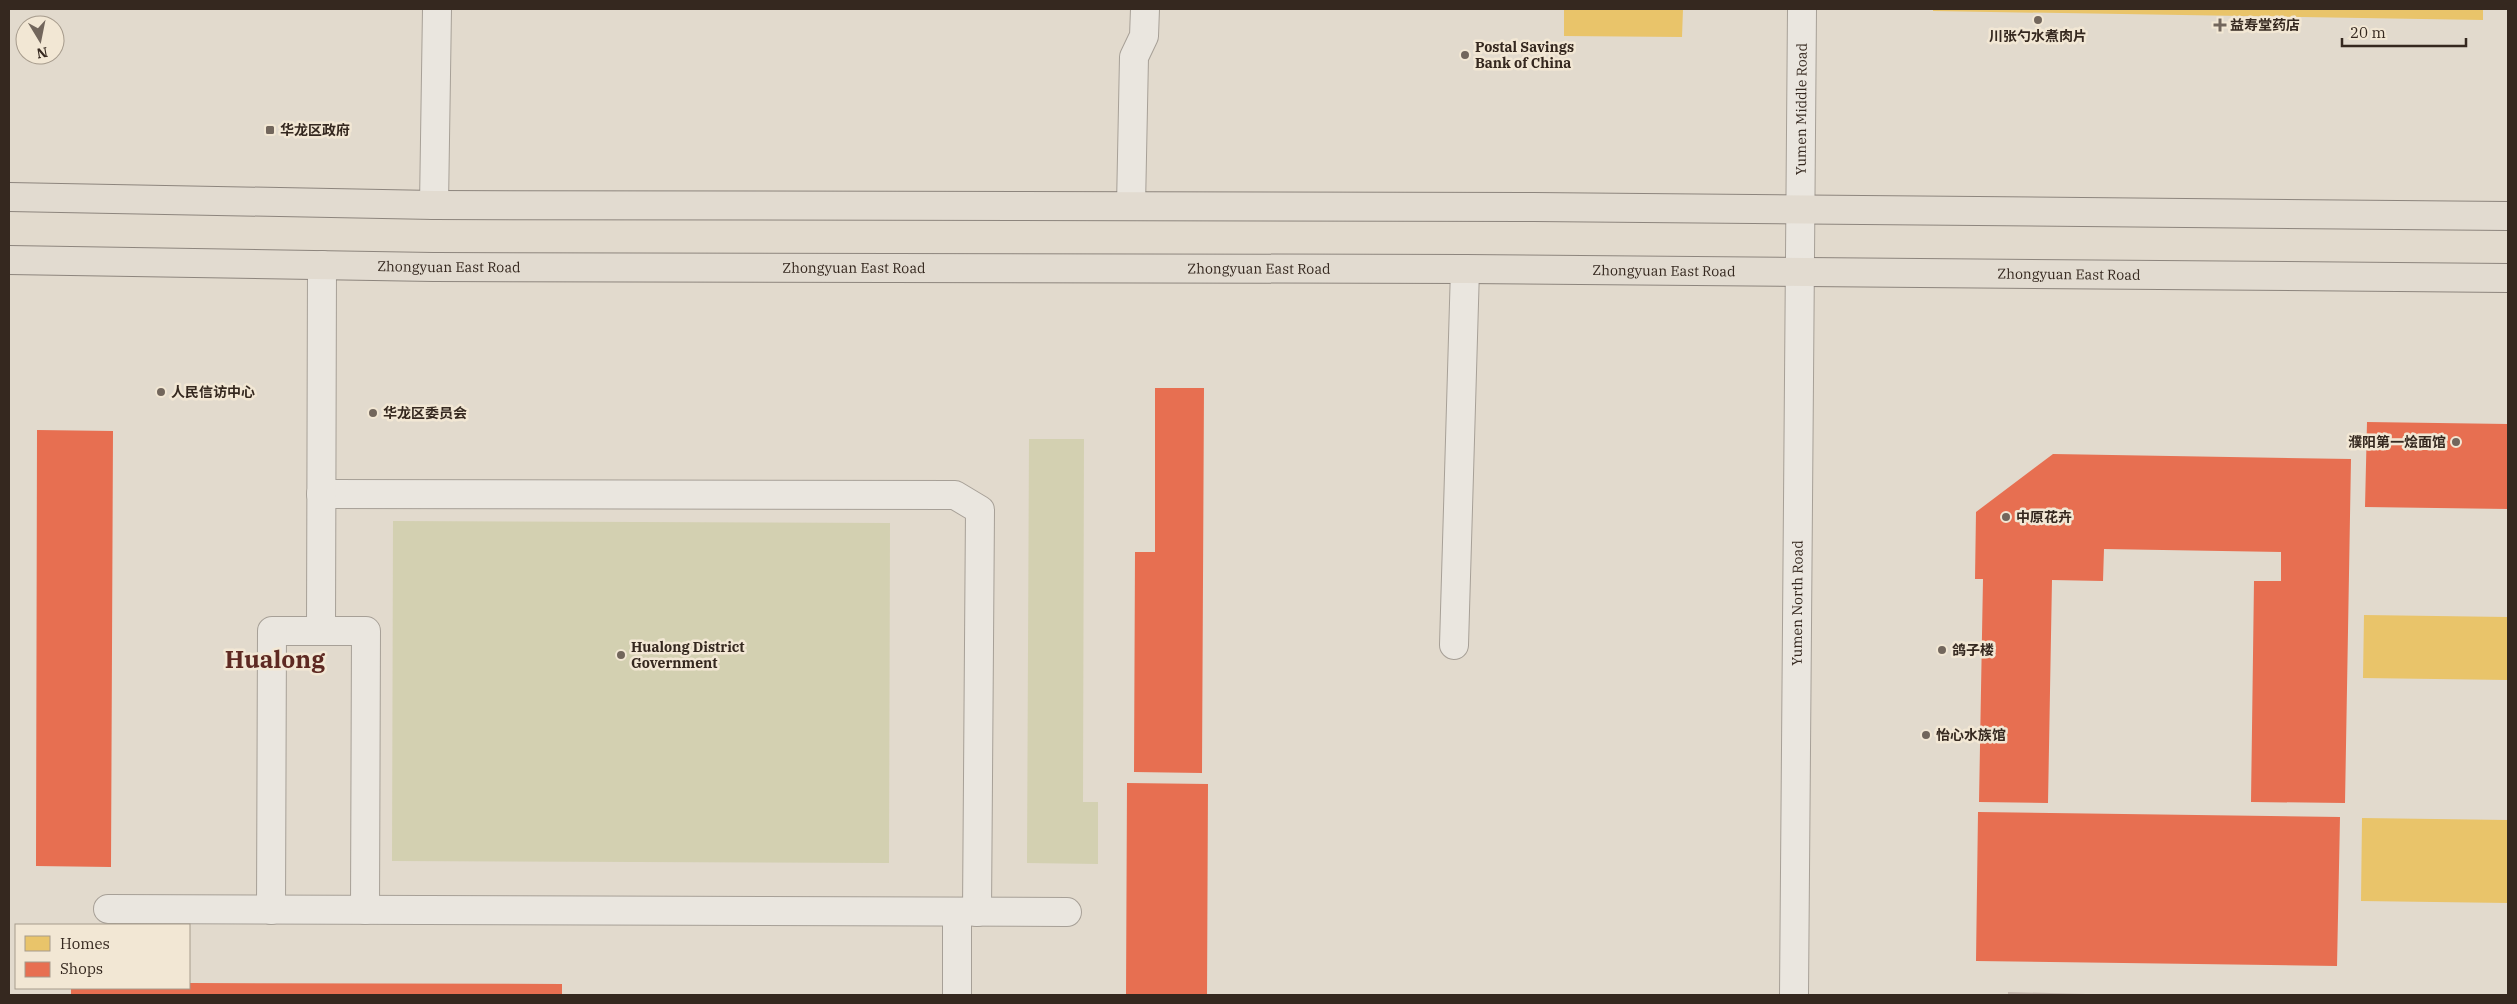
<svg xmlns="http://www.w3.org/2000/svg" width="2517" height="1004" font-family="'IBM Plex Serif','Noto Sans SC',serif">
  <rect width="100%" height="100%" fill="#e2dacd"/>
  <path fill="#d3d0b1" d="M1029 439H1084L1083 802H1098V864L1027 863Z
    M393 521 890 523 889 863 392 861Z"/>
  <path fill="#e9c46a" d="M1564 9H1683L1682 37 1564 36Z
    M1933 9H2483V20L1933 11Z
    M2364 615 2508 617V680L2363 678Z
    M2362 818 2508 820V903L2361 901Z"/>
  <path fill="#e76f51" d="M1155 388H1204L1202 773 1134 772 1135 552H1155Z
    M2367 422 2508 424V509L2365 507Z
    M37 430 113 431 111 867 36 866Z
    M2053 454 2351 459 2345 803 2251 802 2254 581H2281V552L2104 549 2103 581 2052 580 2048 803 1979 802 1983 579H1975L1976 512Z
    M1127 783 1208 784 1207 995H1126Z
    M1978 812 2340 817 2337 966 1976 961Z
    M189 983 562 984V995H71V988H189Z"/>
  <path fill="#c5b8ae" d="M2008 992 2086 994V995H2008Z"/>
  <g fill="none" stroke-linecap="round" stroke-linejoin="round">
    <g stroke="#a7a097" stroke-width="30">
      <g id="minor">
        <path d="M434 205 437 9"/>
        <path d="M1131 206 1134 57 1144 36 1145 9"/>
        <path d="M321 494 955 495 980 510 977 912"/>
        <path d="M321 631 322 265"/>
        <path d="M1454 645 1465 269"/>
        <path d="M108 909 1067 912"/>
        <path d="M271 910 272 631H366L365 910"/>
        <path d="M957 995V912"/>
        <path id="s1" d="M1794 995 1802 9"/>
      </g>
    </g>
    <g stroke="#8d857d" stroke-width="30">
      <g id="major">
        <path d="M9 197 434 205 1534 207 2508 216"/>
        <path id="s2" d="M9 260 433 267 1465 269 2508 278"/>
      </g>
    </g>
    <use href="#minor" stroke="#eae6df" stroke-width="28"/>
    <use href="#major" stroke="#e2dbd0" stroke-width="28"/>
  </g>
  <g fill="#72665c" stroke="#f2e7d4" stroke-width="2">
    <circle cx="2038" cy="20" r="5"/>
    <path d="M2217.5 17.5h5v5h5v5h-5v5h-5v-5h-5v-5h5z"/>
    <circle cx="1465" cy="55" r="5"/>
    <rect x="265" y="125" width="10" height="10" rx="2.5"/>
    <circle cx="161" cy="392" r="5"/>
    <circle cx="373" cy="413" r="5"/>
    <circle cx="2456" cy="442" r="5"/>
    <circle cx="2006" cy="517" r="5"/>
    <circle cx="1942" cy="650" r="5"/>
    <circle cx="621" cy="655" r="5"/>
    <circle cx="1926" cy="735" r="5"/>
  </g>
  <g text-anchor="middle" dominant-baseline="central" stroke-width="5" stroke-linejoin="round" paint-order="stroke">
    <g font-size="14" font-weight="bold" fill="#35281f" stroke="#f2e7d4" text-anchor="start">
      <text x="2230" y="25">益寿堂药店</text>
      <text x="2038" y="36" text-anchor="middle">川张勺水煮肉片</text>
      <text x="1475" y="47">Postal Savings<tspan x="1475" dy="16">Bank of China</tspan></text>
      <text x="280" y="130">华龙区政府</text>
      <text x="171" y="392">人民信访中心</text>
      <text x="383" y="413">华龙区委员会</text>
      <text x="2446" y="442" text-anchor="end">濮阳第一烩面馆</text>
      <text x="2016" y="517">中原花卉</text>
      <text x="631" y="647">Hualong District<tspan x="631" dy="16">Government</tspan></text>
      <text x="1952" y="650">鸽子楼</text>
      <text x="1936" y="735">怡心水族馆</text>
    </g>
    <g font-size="14" fill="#35281f" stroke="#f2e7d4">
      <text stroke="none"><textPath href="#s1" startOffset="886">Yumen Middle Road</textPath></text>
      <text stroke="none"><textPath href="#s2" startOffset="440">Zhongyuan East Road</textPath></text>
      <text stroke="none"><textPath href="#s2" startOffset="845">Zhongyuan East Road</textPath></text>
      <text stroke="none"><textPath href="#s2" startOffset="1250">Zhongyuan East Road</textPath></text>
      <text stroke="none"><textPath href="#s2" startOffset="1655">Zhongyuan East Road</textPath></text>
      <text stroke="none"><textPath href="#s2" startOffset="2060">Zhongyuan East Road</textPath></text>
      <text stroke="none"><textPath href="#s1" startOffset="392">Yumen North Road</textPath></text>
    </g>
    <g font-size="24" font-weight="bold" fill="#5e2922" stroke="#f2e7d4">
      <text x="275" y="659">Hualong</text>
    </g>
  </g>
  <rect width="2517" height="1004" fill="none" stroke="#35281f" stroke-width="20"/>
  <rect x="15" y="924" width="175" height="65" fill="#f2e7d4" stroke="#a69b8c"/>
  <rect x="25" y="936" width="25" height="15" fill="#e9c46a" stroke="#a69b8c"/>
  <text x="60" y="949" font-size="15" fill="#35281f">Homes</text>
  <rect x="25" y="962" width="25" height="15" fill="#e76f51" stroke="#a69b8c"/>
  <text x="60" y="974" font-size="15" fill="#35281f">Shops</text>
  <g transform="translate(40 40) rotate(170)"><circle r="24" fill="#f2e7d4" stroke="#a69b8c"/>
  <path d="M0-4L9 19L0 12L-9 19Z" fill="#72665c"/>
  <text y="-8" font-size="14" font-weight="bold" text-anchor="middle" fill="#35281f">N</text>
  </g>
  <path d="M2342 38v8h124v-8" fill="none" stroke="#35281f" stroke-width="2.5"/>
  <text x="2350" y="38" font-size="15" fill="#35281f" stroke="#f2e7d4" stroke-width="4" paint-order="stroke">20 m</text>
</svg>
